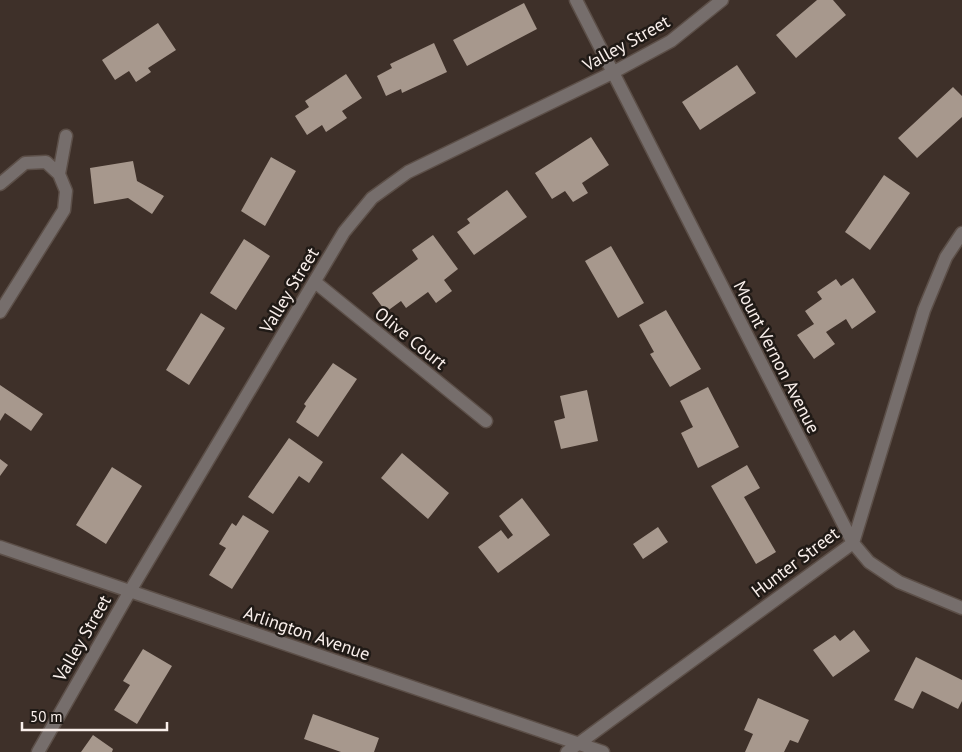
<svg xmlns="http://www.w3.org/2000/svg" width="962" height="752" font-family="'PT Sans',sans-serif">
  <rect width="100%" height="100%" fill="#3e3029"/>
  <path fill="#a7988d" d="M817 0H833L846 15 796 58 776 35Z
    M524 3 537 29 467 66 453 40Z
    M158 23 176 50 148 68 151 72 136 82 129 71 115 80 102 60Z
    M434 43 447 72 402 93 401 89 386 96 377 76 392 68 390 64Z
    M737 65 756 93 700 130 682 102Z
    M346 74 362 98 342 111 347 118 326 132 322 125 307 135 295 116 309 107 305 101Z
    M953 87 962 96V117L917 158 898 138Z
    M591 137 609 165 582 183 588 193 573 202 565 191 552 199 535 173Z
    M271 157 296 171 265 226 241 211Z
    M133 161 137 181 164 196 152 214 128 198 94 204 90 168Z
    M884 175 910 193 870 250 845 232Z
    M507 190 527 217 474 255 457 232 470 223 467 219Z
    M433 235 458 269 444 280 452 291 436 303 428 292 406 308 401 301 386 312 372 293 418 259 412 250Z
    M244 239 270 256 236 310 210 293Z
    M611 246 644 303 618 318 585 261Z
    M853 278 876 312 852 329 846 319 826 332 835 344 814 359 797 335 814 324 805 311 822 299 817 292 836 279 841 286Z
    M666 310 701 369 670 387 650 354 654 352 639 325Z
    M201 313 225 328 189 385 166 370Z
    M333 363 357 379 318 437 296 422 306 406 304 404Z
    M0 385 43 414 31 431 5 413 0 421Z
    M708 387 739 447 698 468 681 433 693 427 680 401Z
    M587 390 598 441 561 449 554 421 565 418 560 396Z
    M289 438 323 462 309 483 299 476 273 514 248 497Z
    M402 453 449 493 428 519 381 478Z
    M0 459 8 465 0 476Z
    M747 465 760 488 744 497 776 552 756 564 711 486Z
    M112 467 142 486 106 544 76 525Z
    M522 498 550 535 498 573 478 547 501 530 508 539 513 535 499 516Z
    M243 515 269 531 232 589 209 575 226 548 219 544 232 523 236 526Z
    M658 527 668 542 643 559 633 544Z
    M854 630 870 651 833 677 813 650 835 635 840 641Z
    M143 649 172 666 137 724 114 710 130 685 123 681Z
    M916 657 962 680V701L958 709 922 691 913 709 894 700Z
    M758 698 809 720 798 743 790 740 784 752H745L753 734 744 730Z
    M313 714 379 738 374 752H341L304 739Z
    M93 735 113 749 112 752H81Z"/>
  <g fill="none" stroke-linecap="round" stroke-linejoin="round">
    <g stroke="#5c4f48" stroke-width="15">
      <path id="minor" d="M576 0 853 543 869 562 899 582 962 608
        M0 184 25 163 46 162 59 174
        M315 282 486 421
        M0 312 64 210 66 191 59 174 66 136
        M0 547 603 752
        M38 752 130 591 344 232 372 198 408 172 612 73 671 41 722 0
        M567 752 853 543 924 310 946 257 962 233"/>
    </g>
    <use href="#minor" stroke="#766e6c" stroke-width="12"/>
  </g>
  <g text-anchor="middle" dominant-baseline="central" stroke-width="5" stroke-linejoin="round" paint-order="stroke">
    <g font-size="18" fill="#f9efeb" stroke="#201a16">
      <text transform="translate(626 43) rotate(-29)">Valley Street</text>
      <text transform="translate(289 290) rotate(-59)">Valley Street</text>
      <text transform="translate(411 338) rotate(39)">Olive Court</text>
      <text transform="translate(777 357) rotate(63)">Mount Vernon Avenue</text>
      <text transform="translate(795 562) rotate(-37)">Hunter Street</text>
      <text transform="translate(307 633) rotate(19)">Arlington Avenue</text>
      <text transform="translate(82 638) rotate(-60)">Valley Street</text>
    </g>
  </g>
  <path d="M22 722v8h145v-8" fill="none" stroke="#f9efeb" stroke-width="2.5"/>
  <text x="30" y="722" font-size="15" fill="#f9efeb" stroke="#201a16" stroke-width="4" paint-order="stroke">50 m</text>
</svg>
